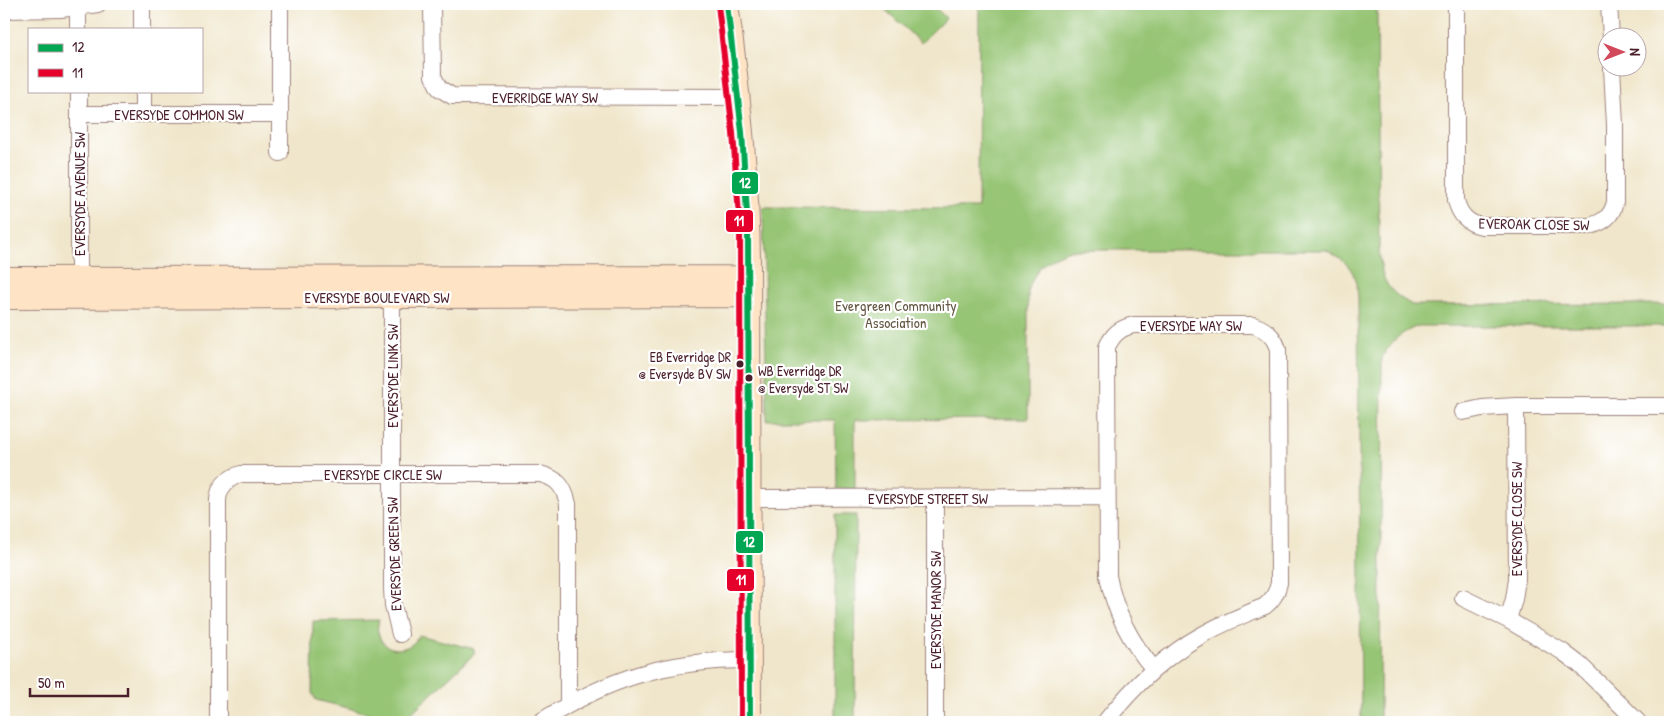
<svg xmlns="http://www.w3.org/2000/svg" width="1674" height="726" font-family="'Patrick Hand',sans-serif">
  <rect width="100%" height="100%" fill="#fff"/>
  <filter id="ink" filterUnits="userSpaceOnUse"><feTurbulence type="fractalNoise" baseFrequency=".02" numOctaves="2"/><feDisplacementMap in="SourceGraphic" scale="10" xChannelSelector="R" yChannelSelector="G"/><feConvolveMatrix kernelMatrix="1 2 1 2 8 2 1 2 1" color-interpolation-filters="sRGB"/></filter>
  <filter id="wash" filterUnits="userSpaceOnUse"><feTurbulence type="fractalNoise" baseFrequency=".0096" numOctaves="4" result="noise"/><feDisplacementMap in="SourceGraphic" scale="20" xChannelSelector="R" yChannelSelector="G"/><feGaussianBlur stdDeviation="1.12" result="paint"/><feColorMatrix in="noise" values="0 0 0 0 0 0 0 0 0 0 0 0 0 0 0 0 0 1.4 0 .05"/><feComposite in="paint" operator="in"/></filter>
  <g filter="url(#wash)">
    <rect width="100%" height="100%" fill="#f0e6cb"/>
    <path fill="#96c575" stroke="#707250" d="M879 4H932L946 18 921 43Z
      M979 4H1377L1379 249C1382 280 1384 289 1412 305L1666 304 1670 292V326H1418C1397 335 1394 339 1382 357L1380 722H1361L1358 297C1355 269 1350 264 1326 250H1070C1046 258 1037 266 1028 290V419L855 420V489H836L835 420H767L763 207 978 208Z
      M835 515H856L855 722H835Z
      M379 620C378 624 377 629 378 632 382 655 412 653 419 635L474 649V654L405 719 400 721 316 700 312 693 313 621Z"/>
  </g>
  <g filter="url(#ink)">
    <g fill="none" stroke-linecap="round" stroke-linejoin="round">
      <g stroke="#9d827b" stroke-width="18">
        <path id="street" d="M78 4V29
          M142 4V29
          M280 4V153
          M432 4 433 76 439 88 452 96 740 97
          M1456 4V200C1459 214 1468 224 1482 226H1590C1604 222 1612 216 1615 202V125L1612 68
          M1609 4 1611 38
          M4 10 61 9 98 4
          M79 91V289
          M143 91V114
          M79 114H280
          M392 287V589L393 605 400 634
          M1516 406 1517 579 1514 599 1508 620 1563 652 1580 665 1638 722
          M1463 412 1482 408 1516 406H1670
          M750 498 1107 497
          M935 498V722
          M1463 598 1508 620
          M218 722V500C219 486 228 478 241 474H540C557 478 564 486 568 504V704
          M540 722C610 677 667 660 750 660
          M1105 722C1132 688 1164 656 1202 635 1222 623 1244 615 1265 606 1273 600 1277 592 1279 583L1278 349C1274 336 1266 329 1253 325H1134C1120 328 1113 334 1107 347L1108 576C1115 613 1130 642 1154 669"/>
      </g>
      <g stroke="#9d827b" stroke-width="24">
        <path id="secondary" d="M727 4C739 90 748 175 749 261L750 722
          M4 278 749 277
          M4 298 749 296"/>
      </g>
      <use href="#street" stroke="#fff" stroke-width="16"/>
      <use href="#secondary" stroke="#fee4c5" stroke-width="22"/>
      <g stroke="#fff" stroke-width="10">
        <path id="bus-1" d="M727 4 742 132 748 229 750 722"/>
      </g>
      <g stroke="#fff" stroke-width="10">
        <path id="bus-2" d="M718 5 733 133 740 229 741 722"/>
      </g>
      <use href="#bus-1" stroke="#00a651" stroke-width="6"/>
      <use href="#bus-2" stroke="#e4002b" stroke-width="6"/>
    </g>
  </g>
  <g fill="#4a1f2b" stroke="#fff" stroke-width="2">
    <circle cx="740" cy="364" r="4.5"/>
    <circle cx="749" cy="378" r="4.5"/>
  </g>
  <g text-anchor="middle" dominant-baseline="central" stroke-width="4.5" stroke-linejoin="round" paint-order="stroke">
    <g font-size="14" fill="#4a1f2b" stroke="#fff" text-anchor="end">
      <text x="731" y="356">EB Everridge DR<tspan x="731" dy="17">@ Eversyde BV SW</tspan></text>
      <text x="758" y="370" text-anchor="start">WB Everridge DR<tspan x="758" dy="17">@ Eversyde ST SW</tspan></text>
    </g>
    <g font-size="15" fill="#4a1f2b" stroke="#fff">
      <text x="545" y="97">EVERRIDGE WAY SW</text>
      <text x="179" y="114">EVERSYDE COMMON SW</text>
      <text transform="translate(79 194) rotate(-90)">EVERSYDE AVENUE SW</text>
      <text transform="translate(1534 224) rotate(1)">EVEROAK CLOSE SW</text>
      <text x="377" y="297">EVERSYDE BOULEVARD SW</text>
      <text x="1191" y="325">EVERSYDE WAY SW</text>
      <text transform="translate(392 376) rotate(-90)">EVERSYDE LINK SW</text>
      <text x="383" y="474">EVERSYDE CIRCLE SW</text>
      <text x="928" y="498">EVERSYDE STREET SW</text>
      <text transform="translate(1516 519) rotate(-90)">EVERSYDE CLOSE SW</text>
      <text transform="translate(394 554) rotate(-92)">EVERSYDE GREEN SW</text>
      <text transform="translate(935 610) rotate(-90)">EVERSYDE MANOR SW</text>
    </g>
    <g font-size="15" fill="#655945" stroke="#fff">
      <text x="896" y="305">Evergreen Community<tspan x="896" dy="17">Association</tspan></text>
    </g>
  </g>
  <g stroke="#fff" stroke-width="2">
    <rect x="731" y="171" width="28" height="24" rx="5" fill="#00a651"/>
    <rect x="725" y="209" width="29" height="24" rx="5" fill="#e4002b"/>
    <rect x="735" y="530" width="29" height="24" rx="5" fill="#00a651"/>
    <rect x="726" y="568" width="29" height="24" rx="5" fill="#e4002b"/>
  </g>
  <g font-size="14" text-anchor="middle" font-weight="bold" fill="#fff">
    <text x="745" y="188">12</text>
    <text x="739" y="226">11</text>
    <text x="749" y="547">12</text>
    <text x="741" y="585">11</text>
  </g>
  <rect width="1674" height="726" fill="none" stroke="#fff" stroke-width="20"/>
  <rect x="28" y="28" width="175" height="65" fill="#ffffff" stroke="#b7a5aa"/>
  <rect x="38" y="44" width="25" height="8" fill="#00a651" stroke="#b7a5aa"/>
  <text x="72" y="52" font-size="15" fill="#4a1f2b">12</text>
  <rect x="38" y="69" width="25" height="8" fill="#e4002b" stroke="#b7a5aa"/>
  <text x="72" y="78" font-size="15" fill="#4a1f2b">11</text>
  <g transform="translate(1622 52) rotate(90)"><circle r="24" fill="#ffffff" stroke="#b7a5aa"/>
  <path d="M0-4L9 19L0 12L-9 19Z" fill="#d1495b"/>
  <text y="-8" font-size="14" font-weight="bold" text-anchor="middle" fill="#4a1f2b">N</text>
  </g>
  <path d="M30 688v8h98v-8" fill="none" stroke="#4a1f2b" stroke-width="2.5"/>
  <text x="38" y="688" font-size="15" fill="#4a1f2b" stroke="#ffffff" stroke-width="4" paint-order="stroke">50 m</text>
</svg>
